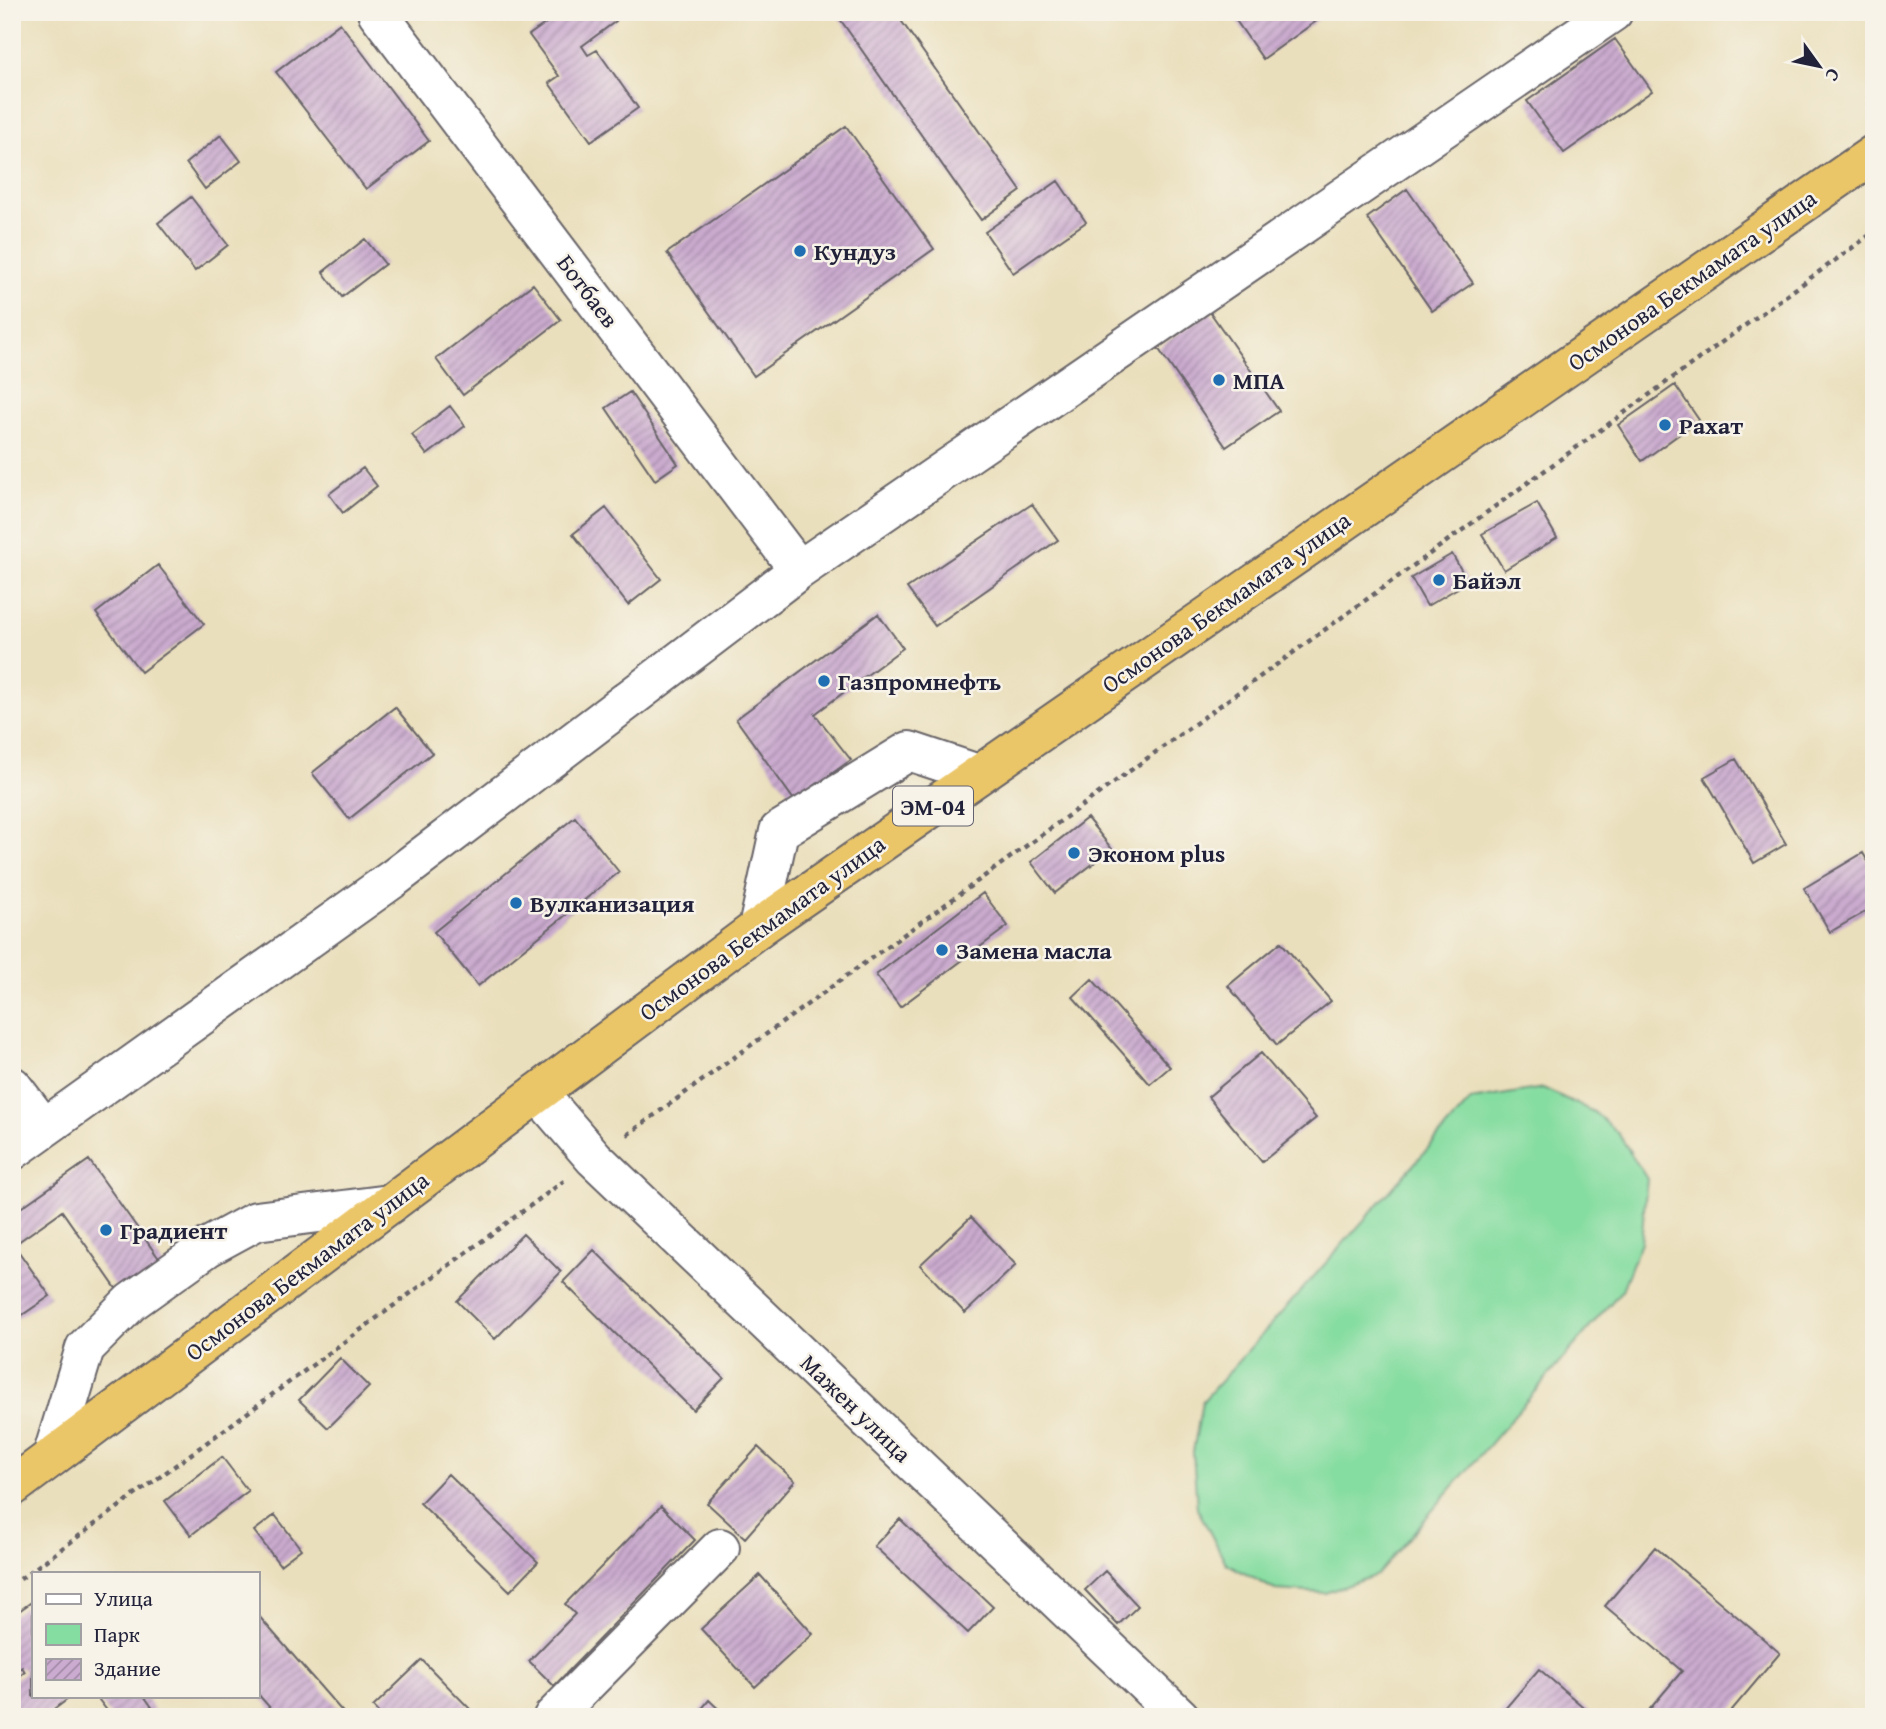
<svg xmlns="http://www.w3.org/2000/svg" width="1886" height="1729" font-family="'Gentium Book Plus',serif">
  <defs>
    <pattern id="building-hatch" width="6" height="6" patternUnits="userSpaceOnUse" patternTransform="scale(1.75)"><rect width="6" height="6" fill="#cbabcf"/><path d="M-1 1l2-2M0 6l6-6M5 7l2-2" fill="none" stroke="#a48ba9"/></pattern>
  </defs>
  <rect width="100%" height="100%" fill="#f7f3e8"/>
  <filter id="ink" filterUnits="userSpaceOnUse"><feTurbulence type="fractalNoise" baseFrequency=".0143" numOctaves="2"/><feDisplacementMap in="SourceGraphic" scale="14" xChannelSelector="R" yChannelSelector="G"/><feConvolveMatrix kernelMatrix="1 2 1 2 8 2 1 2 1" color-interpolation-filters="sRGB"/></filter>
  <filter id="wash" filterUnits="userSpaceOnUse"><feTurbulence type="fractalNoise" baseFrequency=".00686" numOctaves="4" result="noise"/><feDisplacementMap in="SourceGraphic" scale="28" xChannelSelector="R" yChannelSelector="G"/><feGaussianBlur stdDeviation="1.57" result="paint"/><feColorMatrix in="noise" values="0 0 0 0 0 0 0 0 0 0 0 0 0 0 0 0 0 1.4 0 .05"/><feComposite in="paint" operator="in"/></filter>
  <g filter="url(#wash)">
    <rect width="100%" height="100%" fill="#eadfbc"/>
    <path fill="#86dda1" stroke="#54806e" stroke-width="2" d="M1543 1088 1594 1112 1618 1133 1647 1179 1641 1242 1622 1290 1377 1575 1325 1593 1275 1590 1226 1563 1197 1508 1193 1452 1202 1402 1471 1100Z"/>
    <g id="blocks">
      <path fill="url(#building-hatch)" d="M562 12H609L616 21 582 46 588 55 597 50 638 108 591 141 549 83 559 76 529 35Z
        M835 12H895L1021 191 981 220Z
        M1230 12H1329L1263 59Z
        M340 23 429 141 366 189 276 72Z
        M1615 39 1652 91 1564 153 1527 101Z
        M846 126 934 249 754 376 667 253Z
        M221 135 241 161 205 189 186 163Z
        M1058 181 1086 222 1013 273 985 232Z
        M1407 189 1473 283 1432 311 1367 218Z
        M191 197 228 245 195 271 158 223Z
        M365 239 385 264 342 297 323 272Z
        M533 284 561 320 463 395 436 359Z
        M1210 312 1279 411 1226 447 1158 348Z
        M1675 385 1699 420 1642 461 1618 425Z
        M630 392 678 464 655 480 606 408Z
        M450 406 465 426 427 455 412 435Z
        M363 468 377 486 343 513 329 494Z
        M1537 503 1557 538 1504 570 1482 534Z
        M1032 504 1058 540 935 626 907 588Z
        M606 508 661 579 628 605 573 534Z
        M1452 554 1468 582 1427 606 1411 578Z
        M158 565 204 624 141 672 96 613Z
        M878 614 903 648 815 714 851 760 794 800 736 719Z
        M395 707 432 753 349 819 312 773Z
        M1736 759 1786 844 1754 863 1704 777Z
        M575 817 619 872 478 986 434 932Z
        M1087 818 1112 849 1055 893 1031 862Z
        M1863 853 1874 872V907L1830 932 1804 888Z
        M983 893 1008 926 900 1007 876 975Z
        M1281 942 1331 1001 1277 1045 1228 986Z
        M1092 979 1170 1067 1150 1084 1073 997Z
        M1261 1053 1316 1118 1262 1162 1208 1097Z
        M89 1160 165 1267 122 1297 62 1211 14 1245 50 1296 12 1322V1214Z
        M971 1217 1016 1265 965 1313 920 1265Z
        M523 1234 561 1272 495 1339 457 1301Z
        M594 1250 724 1378 693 1410 563 1282Z
        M340 1358 369 1387 328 1428 299 1400Z
        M758 1447 795 1481 745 1538 707 1503Z
        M222 1457 248 1491 191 1535 165 1501Z
        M448 1474 538 1562 510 1591 420 1503Z
        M661 1506 695 1540 554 1686 529 1661 575 1614 565 1604Z
        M275 1515 301 1549 280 1565 254 1531Z
        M900 1519 993 1607 968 1633 874 1546Z
        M1655 1547 1780 1653 1726 1717H1643L1682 1671 1605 1606Z
        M1105 1571 1138 1606 1118 1625 1085 1590Z
        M760 1575 813 1634 755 1687 701 1629Z
        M33 1601V1696H72L44 1717H12V1681L25 1672 22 1667 12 1674V1616Z
        M257 1614 347 1717H278L257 1693Z
        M422 1660 475 1714 473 1717H382L373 1707Z
        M1539 1669 1595 1717H1498Z
        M96 1696H144L159 1717H112Z
        M709 1700 727 1717H695Z"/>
    </g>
  </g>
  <g filter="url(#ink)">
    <use href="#blocks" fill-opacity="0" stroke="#686468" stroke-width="2"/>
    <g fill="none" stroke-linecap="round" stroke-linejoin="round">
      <g stroke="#686468" stroke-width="42">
        <path id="minor" d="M377 12 799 570
          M758 928 779 831 909 751 978 774
          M12 1086 44 1128
          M538 1093 594 1158 1180 1717
          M12 1151 394 878 799 570 1613 12
          M52 1457 85 1348 131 1302 208 1247 256 1221 390 1204
          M553 1717 720 1548"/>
      </g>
      <g stroke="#686468" stroke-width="42">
        <path id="highway" d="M12 1487 758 928 1874 154"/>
      </g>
      <path stroke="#686468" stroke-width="4.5" stroke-dasharray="5 5" stroke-linecap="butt" d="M627 1135 1874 232
        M12 1585 564 1181"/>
      <use href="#minor" stroke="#fff" stroke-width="38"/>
      <use href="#highway" stroke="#ebc669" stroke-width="38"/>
    </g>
  </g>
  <g fill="#1f6fb2" stroke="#f7f3e8" stroke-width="2.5">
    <circle cx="800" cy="251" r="7"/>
    <circle cx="1219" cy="380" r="7"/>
    <circle cx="1665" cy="425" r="7"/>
    <circle cx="1439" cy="580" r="7"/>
    <circle cx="824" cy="681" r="7"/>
    <circle cx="1074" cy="853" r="7"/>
    <circle cx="516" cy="903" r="7"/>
    <circle cx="942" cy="950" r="7"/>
    <circle cx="106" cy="1230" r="7"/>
  </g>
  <g text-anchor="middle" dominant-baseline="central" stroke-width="5" stroke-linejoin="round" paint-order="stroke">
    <rect fill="#f7f3e8" stroke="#62616f" stroke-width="2" x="893" y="786.5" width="80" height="39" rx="5"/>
    <g font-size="23" font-weight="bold" fill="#22223b">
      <text x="933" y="806">ЭМ-04</text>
    </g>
    <g font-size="24" font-weight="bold" fill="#22223b" stroke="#f7f3e8" text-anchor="start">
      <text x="814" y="251">Кундуз</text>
      <text x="1233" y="380">МПА</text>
      <text x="1679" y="425">Рахат</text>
      <text x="1453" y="580">Байэл</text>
      <text x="838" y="681">Газпромнефть</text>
      <text x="1088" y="853">Эконом plus</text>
      <text x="530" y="903">Вулканизация</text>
      <text x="956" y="950">Замена масла</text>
      <text x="120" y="1230">Градиент</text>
    </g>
    <g font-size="24" fill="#22223b" stroke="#f7f3e8">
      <text transform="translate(1692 280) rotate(-35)">Осмонова Бекмамата улица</text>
      <text transform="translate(588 291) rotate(53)">Ботбаев</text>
      <text transform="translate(1226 602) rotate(-35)">Осмонова Бекмамата улица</text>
      <text transform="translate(762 928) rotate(-36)">Осмонова Бекмамата улица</text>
      <text transform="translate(307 1266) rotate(-37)">Осмонова Бекмамата улица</text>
      <text transform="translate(856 1408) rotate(44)">Мажен улица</text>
    </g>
  </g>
  <rect width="1886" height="1729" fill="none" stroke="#f7f3e8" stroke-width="42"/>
  <rect x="32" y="1572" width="228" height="126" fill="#f7f3e8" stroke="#a29fa3" stroke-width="2"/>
  <rect x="46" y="1594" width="35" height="10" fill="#ffffff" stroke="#a29fa3" stroke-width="2"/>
  <text x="94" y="1606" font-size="21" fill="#22223b">Улица</text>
  <rect x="46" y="1624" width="35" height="21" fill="#86dda1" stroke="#a29fa3" stroke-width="2"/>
  <text x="94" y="1642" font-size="21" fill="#22223b">Парк</text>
  <rect x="46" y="1659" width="35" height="21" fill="url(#building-hatch)" stroke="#a29fa3" stroke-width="2"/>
  <text x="94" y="1676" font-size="21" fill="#22223b">Здание</text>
  <g transform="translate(1819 66) rotate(123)" stroke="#f7f3e8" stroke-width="5" paint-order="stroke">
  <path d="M0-5L12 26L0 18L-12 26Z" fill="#22223b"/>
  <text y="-10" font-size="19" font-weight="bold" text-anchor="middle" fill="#22223b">С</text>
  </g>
</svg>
